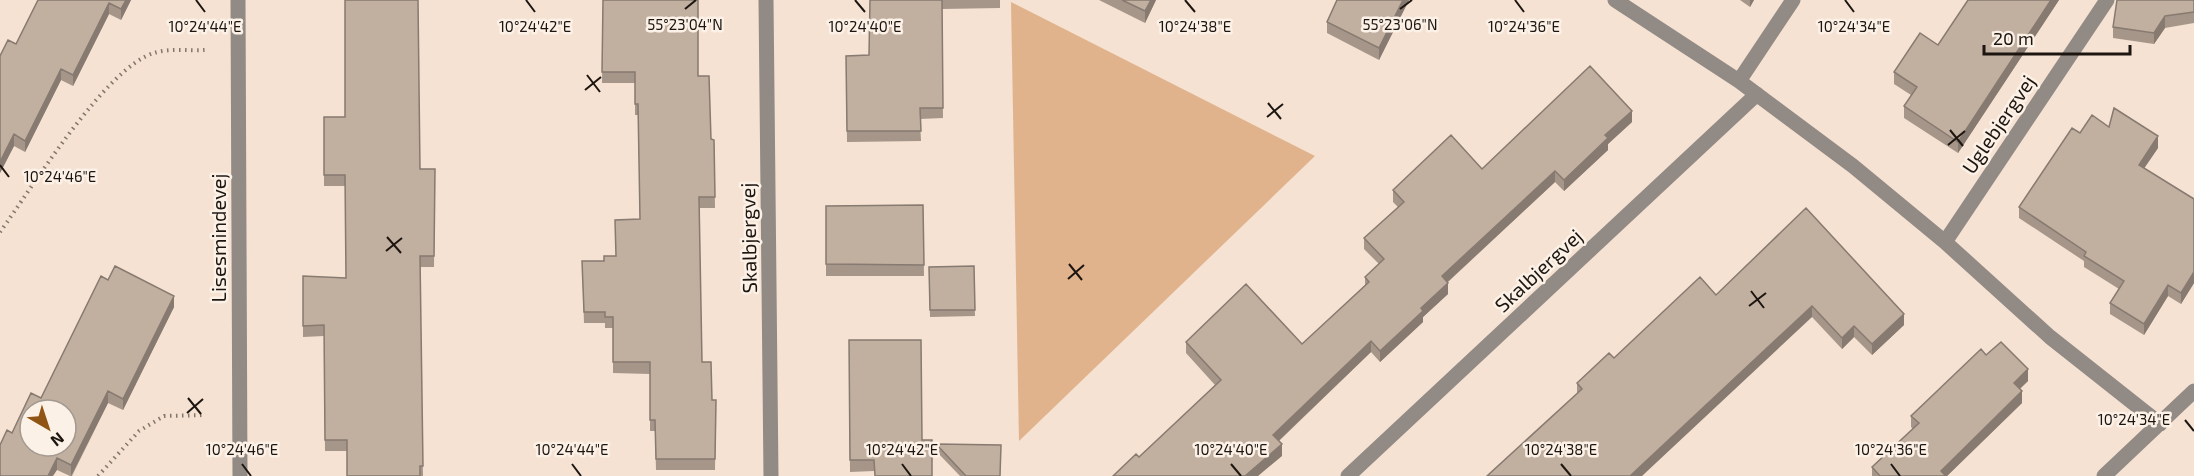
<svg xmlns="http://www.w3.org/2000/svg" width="2194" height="476" font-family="'Exo 2',sans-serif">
  <rect width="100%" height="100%" fill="#f5e2d2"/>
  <path fill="#e0b38d" d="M1011 2 1315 156 1019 441Z"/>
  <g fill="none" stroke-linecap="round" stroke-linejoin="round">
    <path stroke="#83766c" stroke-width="4" stroke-dasharray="1.5 4.5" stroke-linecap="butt" d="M0 232C32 188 106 67 154 53 169 48 189 51 205 50
      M98 476 139 431 164 416 206 415"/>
    <path stroke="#928a84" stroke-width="15" d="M238 0 240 476
      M766 0 771 476
      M1615 0 1739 81 1853 166 1945 242 2050 337 2160 424
      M1739 81 1793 0
      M1945 242 2107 0
      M1348 476 1757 94
      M2104 476 2194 391"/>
  </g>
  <path fill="#a6968a" d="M38 0H131L121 20 109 14 73 86 61 80 25 152 14 146 0 173 16 44Z
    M603 0 698 76 711 139 714 140 715 208H699L702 362 712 400H716L715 470H656L655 431H650V374L613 373V328H605V323H584L582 261H604L616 256 640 219 638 115H635V83H602Z
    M870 0H1000V8L942 9 943 118 920 119 921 141 847 142 846 56 869 55Z
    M1099 0H1156L1145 23Z
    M1337 0H1409L1379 60 1327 33V22Z
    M1740 0H1754L1750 7Z
    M1968 0H2059L1958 153 1904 118V106L1911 95 1894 84V72L1938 45Z
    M2194 0V23L2165 28 2154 44 2113 38V27Z
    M324 117 420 169H435L434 267H420L423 476H347V451H325L324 336 303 337V287L346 278 345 186H324Z
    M1632 122 1608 144V150L1564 191 1555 182 1448 282V294L1423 317V322L1380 362 1371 352 1279 441 1282 456 1139 457 1215 385 1186 353V342L1302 344 1365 285V277L1379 264 1364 249V238L1398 207 1393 202V190L1482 169Z
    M2109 127 2158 148 2144 168 2194 199V283L2181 304 2168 296 2144 335 2110 314V303L2119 289 2084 267V261L2019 218V207L2080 133Z
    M923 205 924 276H826V206Z
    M974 266 975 316 930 317 929 267Z
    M108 280 174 307 123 410 108 403 72 476H70L57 470 12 433 41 398Z
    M1716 295 1904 314V325L1872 355 1854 337 1842 349 1812 317 1577 393V383L1614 358Z
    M849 340H921L874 471 850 472Z
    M1986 355 2028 381 2020 389 2022 403 1947 476H1872V467L1913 429 1911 427V416Z
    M936 444 1000 476H960L936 451Z"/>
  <path fill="#877a70" d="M126 0H131L121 20V9Z
    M1151 0H1156L1145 23V11Z
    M1403 0H1409L1379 60V48Z
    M1750 0H1754L1750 7Z
    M2051 0H2059L1958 153V142Z
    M109 3V14L73 86V75Z
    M2165 16V28L2154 44V33Z
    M61 69V80L25 152V141Z
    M1632 111V122L1608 144V150L1564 191V180L1605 135Z
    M14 134V146L0 173V162Z
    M2158 136V148L2139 176V165Z
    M1555 171V182L1442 287V276Z
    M2194 272V283L2181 304V293Z
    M1448 283V294L1423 317V322L1380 362V351L1421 308Z
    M2168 285V296L2144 335V324Z
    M174 296V307L123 410V399Z
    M1812 306V317L1642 476H1630Z
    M1904 314V325L1872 355V344Z
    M1854 326V337L1842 349V338Z
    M1371 341V352L1273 446V435Z
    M2028 369V381L2014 394V383Z
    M108 391V403L71 476V465Z
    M2022 391V403L1947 476H1941V471Z
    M1282 444V456L1258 476H1245Z
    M57 458V470L53 476H48Z"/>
  <path fill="#c1afa0" stroke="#877a70" stroke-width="1.5" fill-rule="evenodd" d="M38 0H126L121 9 109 3 73 75 61 69 25 141 14 134 0 162V56L8 40 16 44Z
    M345 0H418L420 169H435L434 256H420L423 466H420V476H347V440H325L324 325 303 326V276L346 278 345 175H324V117H345Z
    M603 0H698V76H709L711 139 714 140 715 197H699L702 362H711L712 400H716L715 459H656L655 420H650V362H613V317H605V312H584L582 261H604V256H616L615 220 640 219 638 104H635V72H602Z
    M870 0H942L943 108H920L921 131H847L846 56 869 55Z
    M1122 0H1151L1145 11Z
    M1337 0H1403L1379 48 1327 22Z
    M1968 0H2051L1958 142 1904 106 1917 87 1894 72 1920 33 1938 45Z
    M2117 0H2194V12L2165 16 2154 33 2113 27Z
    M1590 66 1632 111 1605 135 1608 138 1564 180 1555 171 1442 276 1448 283 1421 308 1423 311 1380 351 1371 341 1273 435 1282 444 1245 476H1113L1136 454 1139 457 1221 380 1186 342 1246 284 1302 344 1369 282 1365 277 1384 259 1364 238 1404 202 1393 190 1451 135 1482 169Z
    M2114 108 2158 136 2139 165 2194 199V272L2181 293 2168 285 2144 324 2110 303 2124 281 2084 256 2086 252 2019 207 2072 128 2080 133 2092 115 2109 127Z
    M923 205 924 265 826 264V206Z
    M1806 208 1904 314 1872 344 1854 326 1842 338 1812 306 1630 476H1487L1582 389 1577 383 1609 353 1614 358 1700 277 1716 295Z
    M115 266 174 296 123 399 108 391 71 465 57 458 48 476H0V445L7 430 12 433 31 393 41 398 101 276 108 280ZM30 410H66V446H30Z
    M974 266 975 310H930L929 267Z
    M849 340H921L922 440H932V476H875L874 460H850Z
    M2001 342 2028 369 2014 383 2022 391 1941 471 1946 476H1880L1872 467 1919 423 1911 416 1981 349 1986 355Z
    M936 444 1001 445 1000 476H966Z"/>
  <path fill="none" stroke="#1c1510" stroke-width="2" d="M196 0 205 12M526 0 535 12M855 0 865 12M1185 0 1195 12M1515 0 1524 12M1845 0 1854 12M685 9 696 0M1400 9 1412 0M587 75 600 92M585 90 601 77M1268 103 1281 119M1267 117 1283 104M1950 130 1963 146M1948 145 1965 131M0 165 9 177M387 237 401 253M386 251 402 238M1069 264 1082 280M1068 279 1084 265M1751 291 1764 308M1749 306 1766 293M188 398 201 414M187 413 203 399M2185 420 2194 431M242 464 251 476M572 464 581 476M902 464 911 476M1231 464 1241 476M1561 464 1571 476M1891 464 1900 476"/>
  <g text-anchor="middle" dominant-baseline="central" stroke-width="5" stroke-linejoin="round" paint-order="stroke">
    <g font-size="20" fill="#1c1510" stroke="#fcf1e7">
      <text transform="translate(1998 124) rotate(-56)">Uglebjergvej</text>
      <text transform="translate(218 238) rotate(-90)">Lisesmindevej</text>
      <text transform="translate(748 238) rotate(-91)">Skalbjergvej</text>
      <text transform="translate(1538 270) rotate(-43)">Skalbjergvej</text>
    </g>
  </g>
  <g font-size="15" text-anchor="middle" fill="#1c1510" stroke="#fcf1e7" stroke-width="5" stroke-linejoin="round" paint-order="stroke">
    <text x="685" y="30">55°23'04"N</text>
    <text x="1400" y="30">55°23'06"N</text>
    <text x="205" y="32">10°24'44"E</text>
    <text x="535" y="32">10°24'42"E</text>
    <text x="865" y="32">10°24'40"E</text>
    <text x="1195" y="32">10°24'38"E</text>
    <text x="1524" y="32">10°24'36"E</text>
    <text x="1854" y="32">10°24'34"E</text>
    <text x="60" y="182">10°24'46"E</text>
    <text x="2134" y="425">10°24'34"E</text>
    <text x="242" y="455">10°24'46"E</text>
    <text x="572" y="455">10°24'44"E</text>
    <text x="902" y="455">10°24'42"E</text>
    <text x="1231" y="455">10°24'40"E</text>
    <text x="1561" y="455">10°24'38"E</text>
    <text x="1891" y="455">10°24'36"E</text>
  </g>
  <g transform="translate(48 428) rotate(141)"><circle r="28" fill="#fcf1e7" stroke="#a29991" stroke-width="1.5"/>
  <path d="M0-4.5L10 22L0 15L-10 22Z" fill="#905414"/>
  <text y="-9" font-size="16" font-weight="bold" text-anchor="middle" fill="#1c1510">N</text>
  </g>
  <path d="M1984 45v9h146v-9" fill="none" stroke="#1c1510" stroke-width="3"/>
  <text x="1993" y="45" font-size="18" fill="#1c1510" stroke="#fcf1e7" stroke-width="4.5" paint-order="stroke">20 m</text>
</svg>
